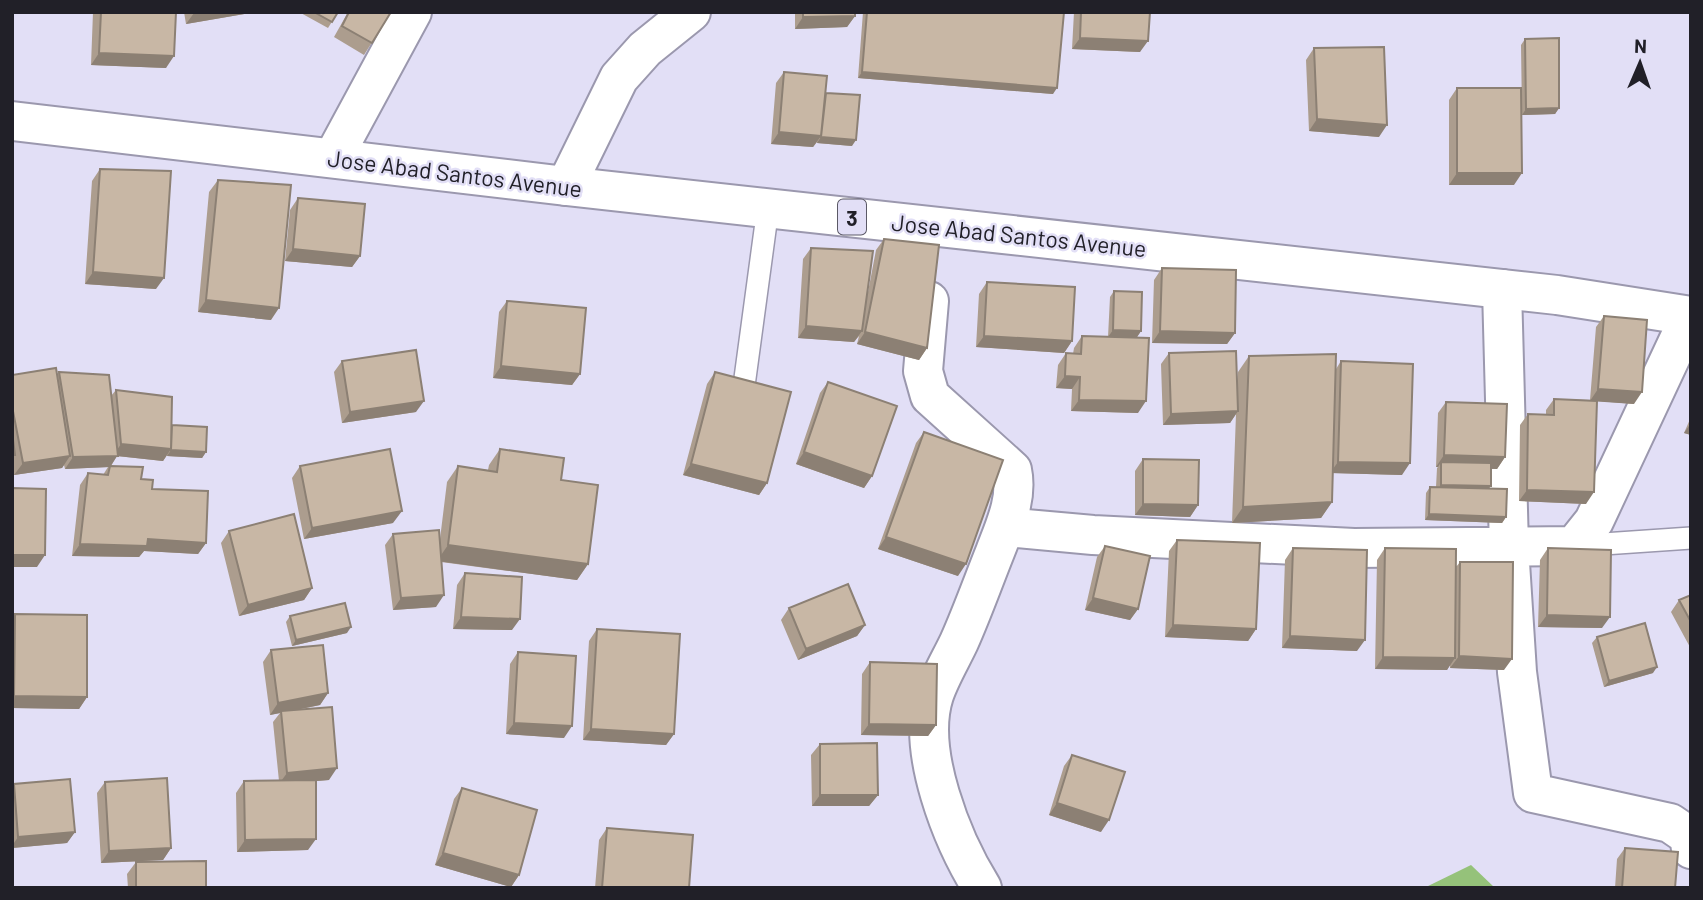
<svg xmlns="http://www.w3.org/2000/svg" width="1703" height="900" font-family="Barlow,sans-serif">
  <rect width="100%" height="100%" fill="#e2dff6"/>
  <path fill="#95c27a" d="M1471 865 1495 888H1424Z"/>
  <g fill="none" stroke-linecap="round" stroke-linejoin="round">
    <g stroke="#9b98ae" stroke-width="24">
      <path id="lane" d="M743 393 768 208
        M1574 546 1691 538"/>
    </g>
    <g stroke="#9b98ae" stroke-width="42">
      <path id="street" d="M333 158 412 12
        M566 186 619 78 645 49 691 12
        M1502 289 1509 547 1517 672 1533 793 1670 823 1689 836 1691 849
        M929 301 923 371 930 396 1012 470C1018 498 1005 526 995 552 983 582 972 613 959 642 951 659 940 677 934 695 916 751 952 840 982 888
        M1005 527 1093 535 1354 548 1574 546 1594 521 1690 316"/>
    </g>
    <g stroke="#9b98ae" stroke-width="42">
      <path id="highway" d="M12 121 566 186 1557 295 1691 316"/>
    </g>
    <use href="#lane" stroke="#fff" stroke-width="21"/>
    <use href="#street" stroke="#fff" stroke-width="38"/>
    <use href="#highway" stroke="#fff" stroke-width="38"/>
  </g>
  <path fill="#ac9d8e" d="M93 12H176L166 68 91 65Z
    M184 12H256L186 24Z
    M299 12H338L328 28Z
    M348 12H391L364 55 334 37Z
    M795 12H855V16L847 27 795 29Z
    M863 12H1064L1053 94 858 78Z
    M1074 12H1150L1140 52 1072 49Z
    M1525 39 1559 108 1555 114 1522 115 1521 45Z
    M1314 48 1379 137 1309 131 1306 60Z
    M784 72 826 93 852 146 817 143V142L813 147 771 144 776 83Z
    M1457 88 1514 185H1449V100Z
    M100 169 156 289 85 284 92 181Z
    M218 180 271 320 198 312 209 192Z
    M298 198 360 256 352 267 285 261 290 210Z
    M884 239 927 348 919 360 857 344 859 336 854 342 798 338 803 259 811 248 868 292 876 250Z
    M1162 268 1235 333 1227 344 1152 343 1154 280Z
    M987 282 1072 341 1064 353 976 347 979 294Z
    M1114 291 1141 331 1137 337H1108L1110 297Z
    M507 301 580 374 572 385 493 378 499 312Z
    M1604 316 1634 404 1597 401 1586 504 1519 501 1520 425 1528 414 1546 415V410L1554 399 1590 400 1596 327Z
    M1082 336 1138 413 1071 411 1072 389 1056 388 1058 365 1066 353 1073 354 1074 348Z
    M1169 353 1237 388 1238 372 1249 356 1336 369 1341 361 1402 475 1333 473 1332 502 1321 518 1232 523 1236 414 1230 423 1163 425 1161 364Z
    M342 361 416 412 342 423 334 372Z
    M59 372 111 396 116 390 171 427 172 425 206 452 202 458 167 456V455L163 461 117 456 111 466 141 479 206 543 198 554 144 551 139 557 72 556 80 485 88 473 103 475 108 467 65 469 64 465 62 468 14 475 12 462V375L57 374Z
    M715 372 767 483 759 495 683 475 707 384Z
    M828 382 872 476 864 488 796 464 820 393Z
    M1446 402 1505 457 1497 469H1491L1489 489 1506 517 1502 523 1425 520 1426 493 1430 487H1436L1437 468 1438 467H1436L1438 413Z
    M1691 417V435L1684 433Z
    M924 432 958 576 878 549 916 443Z
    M500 449 561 480 588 564 577 580 441 562 436 607 393 610 385 545 393 534 440 539 447 482 458 466 488 470 489 465Z
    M1143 459 1198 505 1190 517 1135 515V471Z
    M300 466 393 523 304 539 292 478Z
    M229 531 312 588 304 600 239 616 221 543Z
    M1177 540 1256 629 1248 641 1165 637 1169 551Z
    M1105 546 1138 609 1130 620 1085 610 1097 557Z
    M1293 548 1357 651 1282 648 1285 560Z
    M1385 548 1456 567 1460 562 1504 670 1450 668V664L1447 670 1375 669 1377 560Z
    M1548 548 1602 628 1538 627 1540 560Z
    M465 573 512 630 453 629 457 585Z
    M1691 595V649L1671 612 1679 600Z
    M789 608 865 625 857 636 798 660 781 620Z
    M15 614 87 697 79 709 12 708V618Z
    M290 616 347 633 292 646 286 622Z
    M597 629 674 734 666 745 583 740 589 641Z
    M1597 637 1653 673 1604 687 1592 643Z
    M271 650 328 693 320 705 296 710 329 780 316 781 308 850 237 852 236 793 244 781H279L273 722 280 713 270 715 263 662Z
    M518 652 564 738 506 734 510 664Z
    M870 662 936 725 928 736 861 735 862 674Z
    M820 744 878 795 869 806H812L811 755Z
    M1072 755 1101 832 1049 815 1064 766Z
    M105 782 171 848 163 860 101 863 97 793Z
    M14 784 75 832 67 843 12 848V786Z
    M462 788 519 875 511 887 435 865 454 799Z
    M607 828 689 888H595L599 840Z
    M1625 848 1675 888H1615L1617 859Z
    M136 862 206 888H128L127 874Z"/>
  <path fill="#8c8074" d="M197 12H256L186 24 194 13Z
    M855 16 847 27 795 29 803 17Z
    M1080 38 1148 41 1140 52 1072 49Z
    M99 53 174 56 166 68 91 65Z
    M862 72 1057 88 1053 94 858 78Z
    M1559 108 1555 114 1522 115 1526 109Z
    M1317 119 1387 125 1379 137 1309 131Z
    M779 132 821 136 813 147 771 144Z
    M821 137 856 140 852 146 817 143Z
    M1457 173H1522L1514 185H1449Z
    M293 249 360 256 352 267 285 261Z
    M93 272 164 278 156 289 85 284Z
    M206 300 279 308 271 320 198 312Z
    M806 326 862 331 854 342 798 338Z
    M1113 330 1141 331 1137 337H1108Z
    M1160 331 1235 333 1227 344 1152 343Z
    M865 332 927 348 919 360 857 344Z
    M984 336 1072 341 1064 353 976 347Z
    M501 366 580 374 572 385 493 378Z
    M1065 376 1080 377 1072 389 1056 388Z
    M1598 389 1642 392 1634 404 1590 401Z
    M1079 400 1146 401 1138 413 1071 411Z
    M424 401 416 412 342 423 350 412Z
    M1238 411 1230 423 1163 425 1171 414Z
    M1691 423V435L1684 433Z
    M121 444 171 449 163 461 117 456 110 467 65 469 73 457 113 456Z
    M171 450 206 452 202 458 167 456Z
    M804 452 872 476 864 488 796 464Z
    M1444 455 1505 457 1497 469 1441 467V462L1438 467H1436Z
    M70 456 62 468 14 475 23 463Z
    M1338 462 1410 463 1402 475 1330 473Z
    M691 464 767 483 759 495 683 475Z
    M1441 485 1491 486 1486 492 1436 491Z
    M1527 490 1594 492 1586 504 1519 501Z
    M1332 502 1321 518 1232 523 1243 507Z
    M1143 504 1198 505 1190 517 1135 515Z
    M402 511 393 523 304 539 312 528Z
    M1429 514 1506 517 1502 523 1425 520Z
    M886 537 966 564 958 576 878 549Z
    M148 539 206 543 198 554 144 551 139 557 72 556 80 544Z
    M448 545 588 564 577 580 437 561Z
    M12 555H45L37 567H12Z
    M312 588 304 600 239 616 248 605Z
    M444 595 436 607 393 610 401 598Z
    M1093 598 1138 609 1130 620 1085 610Z
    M1547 615 1610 617 1602 628 1538 627Z
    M461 617 520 619 512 630 453 629Z
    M865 625 857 636 798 660 806 649Z
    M1173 625 1256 629 1248 641 1165 637Z
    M351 627 347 633 292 646 296 640Z
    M1290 636 1365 640 1357 651 1282 648Z
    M1459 656 1512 659 1504 670 1450 668Z
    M1383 657 1455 658 1447 670 1375 669Z
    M1657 667 1653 673 1604 687 1609 681Z
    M328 693 320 705 281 713V711L280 713 270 715 278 703Z
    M14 696 87 697 79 709 12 708V698Z
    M514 723 572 726 564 738 506 734Z
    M869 724 936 725 928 736 861 735Z
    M591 729 674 734 666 745 583 740Z
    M337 768 329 780 279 784 287 773Z
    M820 795H878L869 806H812Z
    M1057 803 1109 820 1101 832 1049 815Z
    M75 832 67 843 12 848V846L18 837Z
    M316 839 308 850 237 852 245 840Z
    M171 848 163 860 101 863 109 851Z
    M443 853 519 875 511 887 435 865Z"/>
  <path fill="#c8b7a5" stroke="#8c8074" stroke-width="2" d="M101 12H176L174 56 99 53Z
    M314 12H338L332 22Z
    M349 12H391L372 43 342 26Z
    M803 12H855V16L803 17Z
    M867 12H1064L1057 88 862 72Z
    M1081 12H1150L1148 41 1080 38Z
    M1559 38V108L1526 109 1525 39Z
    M1384 47 1387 125 1317 119 1314 48Z
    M784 72 827 76 821 136 779 132Z
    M1457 88H1521L1522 173H1457Z
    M826 93 860 95 856 140 821 137Z
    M100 169 171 171 164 278 93 272Z
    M218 180 291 185 279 308 206 300Z
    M298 198 365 204 360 256 293 249Z
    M884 239 939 245 927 348 865 332Z
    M811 248 873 251 862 331 806 326Z
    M1162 268 1236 270 1235 333 1160 331Z
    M987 282 1075 287 1072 341 984 336Z
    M1114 291 1142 292 1141 331 1113 330Z
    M507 301 586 308 580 374 501 366Z
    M1604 316 1647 320 1642 392 1598 389Z
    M1082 336 1149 338 1146 401 1079 400 1080 377 1065 376 1066 353 1081 354Z
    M416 350 424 401 350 412 342 361Z
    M1236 351 1238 411 1171 414 1169 353Z
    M1336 354 1332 502 1243 507 1249 356Z
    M1341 361 1413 364 1410 463 1338 462Z
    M56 368 70 456 23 463 12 406V375Z
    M59 372 109 375 118 456 73 457Z
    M715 372 791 392 767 483 691 464Z
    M828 382 897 406 872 476 804 452Z
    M116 390 172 397 171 449 121 444Z
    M1554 399 1597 401 1594 492 1527 490 1528 414 1554 415Z
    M1446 402 1507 404 1505 457 1444 455Z
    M172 425 207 427 206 452 171 450Z
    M12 431 15 455H12Z
    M924 432 1003 460 966 564 886 537Z
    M390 449 402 511 312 528 300 466Z
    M500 449 564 458 561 480 598 485 588 564 448 545 458 466 497 472Z
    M1143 459 1199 460 1198 505 1143 504Z
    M1441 462 1491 463V486L1441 485Z
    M110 466 143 467 141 479 153 480 152 489 208 491 206 543 148 539 147 546 80 544 88 473 108 475Z
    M1430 487 1507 489 1506 517 1429 514Z
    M12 488 46 489 45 555H12Z
    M294 514 312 588 248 605 229 531Z
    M439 530 444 595 401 598 393 534Z
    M1177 540 1260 543 1256 629 1173 625Z
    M1105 546 1150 556 1138 609 1093 598Z
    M1293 548 1367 550 1365 640 1290 636Z
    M1385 548 1456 549 1455 658 1383 657Z
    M1548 548 1611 550 1610 617 1547 615Z
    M1460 562H1513L1512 659 1459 656Z
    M465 573 522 577 520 619 461 617Z
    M848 584 865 625 806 649 789 608Z
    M1691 595V622L1679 600Z
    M345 603 351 627 296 640 290 616Z
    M15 614 87 615V697L14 696Z
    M1645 623 1657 667 1609 681 1597 637Z
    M597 629 680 634 674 734 591 729Z
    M323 645 328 693 278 703 271 650Z
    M518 652 576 656 572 726 514 723Z
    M870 662 937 664 936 725 869 724Z
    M332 707 337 768 287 773 281 711Z
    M877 743 878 795H820V744Z
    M1072 755 1125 772 1109 820 1057 803Z
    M167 778 171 848 109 851 105 782Z
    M70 779 75 832 18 837 14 784Z
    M316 780V839L245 840 244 781Z
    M462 788 537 810 519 875 443 853Z
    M607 828 693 835 689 888H602Z
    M1625 848 1678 852 1675 888H1622Z
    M206 861V888H136V862Z"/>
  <g text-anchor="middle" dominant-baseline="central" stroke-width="5" stroke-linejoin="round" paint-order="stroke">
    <rect fill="#e2dff6" stroke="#5b5966" stroke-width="2" x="838" y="199.5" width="28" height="35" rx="5"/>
    <g font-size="21" font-weight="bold" fill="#212028">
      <text x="852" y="217">3</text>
    </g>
    <g font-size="23" fill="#212028" stroke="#e2dff6">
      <text transform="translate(455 173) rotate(7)">Jose Abad Santos Avenue</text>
      <text transform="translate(1019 235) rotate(6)">Jose Abad Santos Avenue</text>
    </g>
  </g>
  <rect width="1703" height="900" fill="none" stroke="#212028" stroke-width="28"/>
  <g transform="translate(1640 63) rotate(2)" stroke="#e2dff6" stroke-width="5" paint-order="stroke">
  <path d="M0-5L12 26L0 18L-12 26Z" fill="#212028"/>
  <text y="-10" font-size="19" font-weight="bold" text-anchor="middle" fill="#212028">N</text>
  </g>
</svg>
